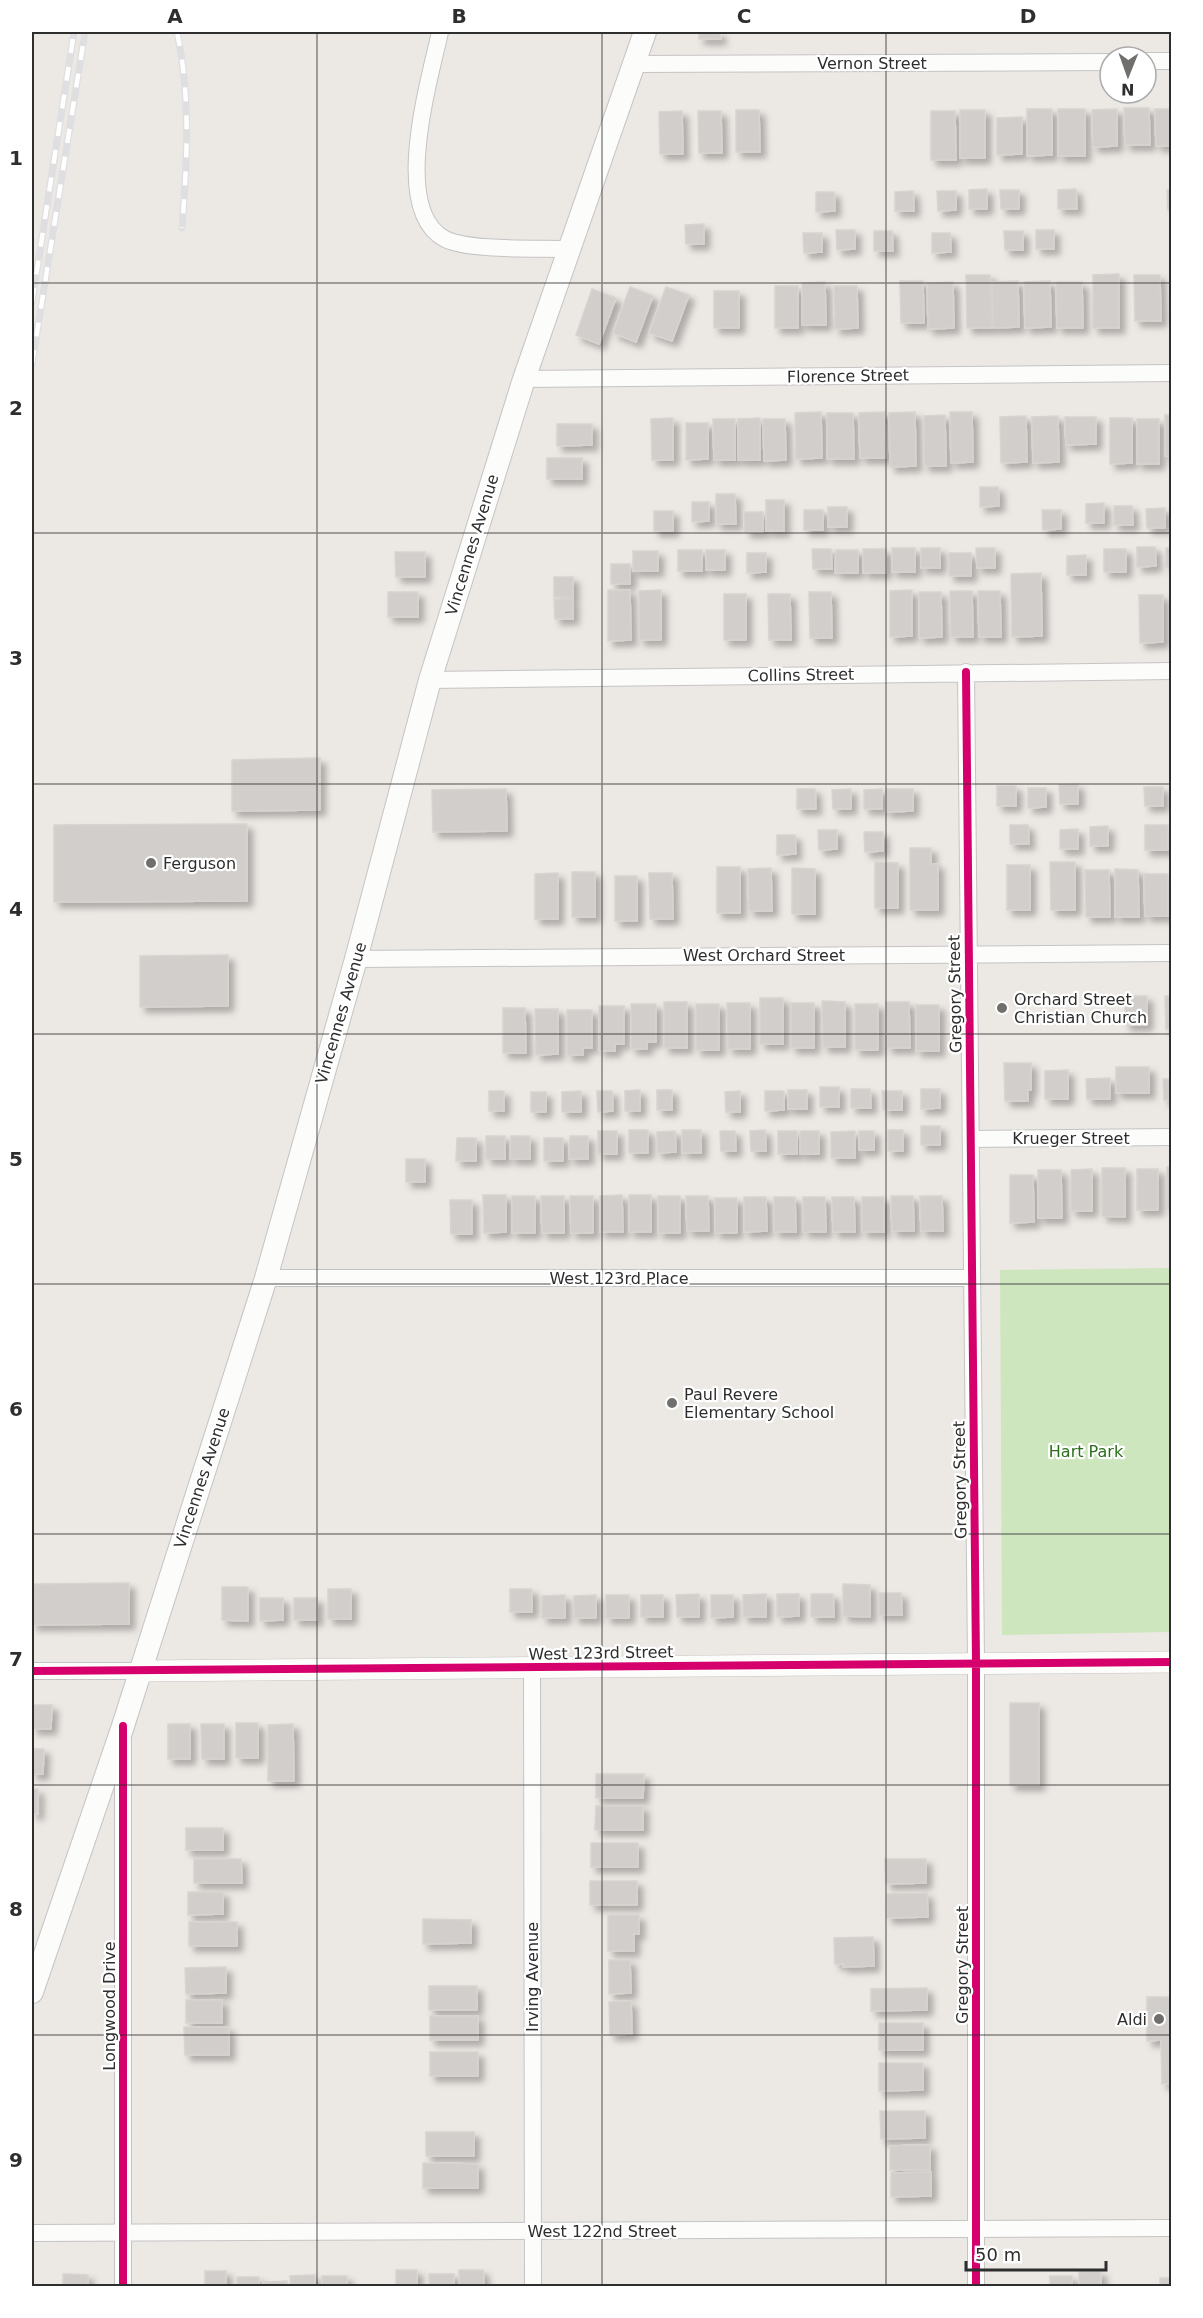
<svg xmlns="http://www.w3.org/2000/svg" width="1203" height="2318" font-family="'DejaVu Sans',sans-serif">
  <defs>
    <filter id="shadow"><feDropShadow dx="5.5" dy="5.5" stdDeviation="3" flood-color="#0004"/></filter>
  </defs>
  <rect width="100%" height="100%" fill="#ece8e4"/>
  <path fill="#cee6be" d="M1171 1268V1632L1002 1635 1000 1270Z"/>
  <path fill="#d1cecb" stroke="#d7d4d0" stroke-width="1.5" filter="url(#shadow)" d="M699 32H720L721 39H699Z
    M1124 108H1149L1150 145H1125Z
    M1027 109H1052V155L1027 156Z
    M1058 109H1085V156H1058Z
    M1117 109V146L1093 147 1092 110Z
    M1155 109H1172V146H1156Z
    M736 110H759L760 152H736Z
    M960 110H985V158H960Z
    M682 111 683 154H660L659 112Z
    M698 111H721L722 153H699Z
    M931 111H955L956 160H931Z
    M1022 117V154L997 155V118Z
    M987 189V209H969V190Z
    M1076 189 1077 209H1058V190Z
    M1000 190H1019V209H1001Z
    M1167 190H1172V210H1168Z
    M913 191 914 211H895V192Z
    M937 191H956V210L938 211Z
    M816 192H834L835 211 816 212Z
    M704 224V244H686L685 225Z
    M836 230H855V249L837 250Z
    M1036 230H1054V249H1036Z
    M874 231H892L893 251H874Z
    M1004 231H1023V250H1005Z
    M803 233H822V252L804 253Z
    M932 233H950L951 252 932 253Z
    M1119 274V328H1093V275Z
    M966 275H990L991 328H967Z
    M1134 275H1160L1161 321H1135Z
    M900 281H923L924 323H901Z
    M1018 281 1019 327 993 328 992 282Z
    M1050 281 1051 327 1025 328 1024 282Z
    M825 282 826 325H802V283Z
    M953 282 954 328 928 329 927 283Z
    M1056 282H1082L1083 328H1057Z
    M775 286H798V328H775Z
    M834 286H857L858 328 835 329Z
    M630 287 653 296 636 342 613 333Z
    M666 287 689 295 672 341 649 333Z
    M592 289 616 298 599 344 576 335Z
    M714 291H739V328H714Z
    M821 412 822 458 796 459 795 413Z
    M885 412 886 458H860L859 413Z
    M915 412 916 466 890 467 889 413Z
    M950 412H972L973 462 951 463Z
    M827 413H853L854 459H827Z
    M945 415 946 466H924V416Z
    M1165 415H1172V456H1165Z
    M1026 416 1027 462 1001 463 1000 417Z
    M1058 416 1059 462 1033 463 1032 417Z
    M1065 417H1096V444L1066 445Z
    M673 418V460H652L651 419Z
    M760 418V460H738V419Z
    M1110 418H1132V463L1110 464Z
    M713 419H735V460H714Z
    M763 419H785L786 460 764 461Z
    M1137 419H1159V464H1137Z
    M686 423H708V459L686 460Z
    M557 424H592V445L557 446Z
    M547 458H582V479H547Z
    M980 487H998L999 506 980 507Z
    M716 494H735L736 524H716Z
    M766 500H784V531H766Z
    M692 502H709V521L692 522Z
    M1104 503V523H1086V504Z
    M1114 506H1132L1133 525H1114Z
    M828 507H847V527H828Z
    M1165 508V528H1147L1146 509Z
    M804 510H823V530H804Z
    M1042 510H1061V529L1043 530Z
    M654 511H673V531H654Z
    M744 512H763V532H745Z
    M1137 547H1155L1156 566 1137 567Z
    M892 548H915V572H892Z
    M921 548H940V568H921Z
    M976 548H995V568H977Z
    M1166 548H1172V567H1166Z
    M812 549H831L832 569H813Z
    M863 549H886V573H863Z
    M1104 549H1126V572H1104Z
    M678 550H702V571H678Z
    M706 550H725V570H706Z
    M836 550H858V573H835Z
    M633 551H658V571H633Z
    M395 552H425V577H396Z
    M747 553H766V572L747 573Z
    M949 553H971V576H949Z
    M1086 555V575H1067V556Z
    M611 564H630V584H611Z
    M1041 573 1042 636 1012 637 1011 574Z
    M554 577H573V597H554Z
    M608 590H630L631 640 608 641Z
    M661 590V640H639V591Z
    M912 590V636L890 637V591Z
    M950 591H972L973 637H951Z
    M978 591H1000L1001 637H979Z
    M388 592H418V617H388Z
    M809 592H831L832 638H810Z
    M919 592H941L942 637 919 638Z
    M724 594H746V640H724Z
    M768 594H790L791 640H769Z
    M1139 595H1163V642L1140 643Z
    M554 599H573V619H555Z
    M320 758V810L232 811V760Z
    M1078 784V804H1060L1059 785Z
    M997 786H1016V806H997Z
    M1144 787H1163V806H1145Z
    M1028 788H1046V807L1028 808Z
    M506 789 507 831 433 832 432 790Z
    M797 789H815L816 809H797Z
    M851 789V809H833L832 790Z
    M882 789V809H864V790Z
    M886 789H913V811L886 812Z
    M247 824V901L54 902V825Z
    M1010 825H1028L1029 844H1010Z
    M1145 825H1168V850H1145Z
    M1108 826V846H1090V827Z
    M1078 829V849H1060V830Z
    M818 830H837V849L819 850Z
    M864 832H883V851L865 852Z
    M777 835H795L796 854 777 855Z
    M910 848H931V864H938V910H910Z
    M875 862 898 863V908H875Z
    M1050 862H1075V910H1051Z
    M1007 865H1030V910H1007Z
    M717 867H740V913H717Z
    M771 868 772 911H749L748 869Z
    M792 868 815 869V914H792Z
    M1115 869 1138 870 1139 917H1115Z
    M1085 870H1109L1110 917H1086Z
    M572 872H595V917H572Z
    M558 873V919H535V874Z
    M649 873H672L673 919H650Z
    M1144 874H1168V916H1145Z
    M615 876H637V921H615Z
    M228 955V1006L140 1007V956Z
    M1125 996H1147V1025H1125Z
    M1165 996H1172V1029H1166Z
    M760 998H783V1044H760Z
    M822 1001 845 1002V1047H823Z
    M664 1002H687V1048H664Z
    M886 1002H909L910 1048H887Z
    M727 1003H750V1049H728Z
    M791 1003H814V1048H791Z
    M631 1004H656V1042H647V1049H631Z
    M696 1004H719V1050H696Z
    M855 1004H878V1050H855Z
    M916 1005H939V1051H916Z
    M599 1006H624V1044H615V1051H599Z
    M503 1008H525L526 1053H503Z
    M535 1009H558V1054L536 1055Z
    M567 1010H592V1048H583V1055H567Z
    M1004 1063H1031V1090H1028V1101H1005Z
    M1116 1067H1149V1093H1116Z
    M1068 1070V1099H1045V1071Z
    M1110 1078V1099H1087L1086 1079Z
    M1163 1079H1172V1100H1164Z
    M820 1087H839V1107H820Z
    M851 1089H870L871 1108H851Z
    M921 1089H940V1108L921 1109Z
    M640 1090V1111H625V1091Z
    M657 1090H672V1110H657Z
    M788 1090H807V1109H788Z
    M489 1091H504V1111H489Z
    M581 1091V1112H562V1092Z
    M597 1091H612L613 1111 598 1112Z
    M740 1091V1112H726L725 1092Z
    M765 1091H784V1110L765 1111Z
    M882 1091H902V1110H883Z
    M531 1092H546V1112H531Z
    M921 1126H940V1145H921Z
    M629 1130H648V1153H629Z
    M682 1130H701V1153H682Z
    M765 1130 766 1151H751L750 1131Z
    M888 1130H903V1151H888Z
    M598 1131H617V1154H598Z
    M675 1131 676 1152 657 1153V1132Z
    M720 1131H735L736 1151H721Z
    M778 1131H797V1154H778Z
    M800 1131H819V1154H800Z
    M855 1131V1158H831V1132Z
    M859 1131H874V1150H859Z
    M486 1136H505V1159H486Z
    M511 1136H530V1159H510Z
    M570 1136H588V1159H569Z
    M457 1138H476V1161H456Z
    M544 1138H563V1161H544Z
    M406 1159H425V1182H406Z
    M1167 1167H1172V1208L1167 1209Z
    M1102 1168H1125V1217L1102 1216Z
    M1092 1169V1211H1071V1170Z
    M1137 1169H1158V1210H1137Z
    M1038 1170H1061L1062 1218H1038Z
    M1010 1175H1033L1034 1222 1010 1223Z
    M483 1195H506V1232L484 1233Z
    M622 1195 623 1232H600V1196Z
    M629 1195H651V1232H629Z
    M512 1196H535V1233H512Z
    M541 1196H564V1233H542Z
    M570 1196H593V1233H571Z
    M658 1196H680V1233H658Z
    M686 1196H708L709 1231H687Z
    M891 1196H913L914 1231H892Z
    M920 1196H942L943 1231H921Z
    M744 1197H766L767 1231 744 1232Z
    M774 1197H795L796 1232H774Z
    M803 1197H825L826 1232H803Z
    M832 1197H854L855 1232H833Z
    M862 1197H884V1232H862Z
    M715 1198H737V1233H715Z
    M450 1200H472V1234H451Z
    M129 1583V1624L32 1625V1584Z
    M843 1584 870 1585V1617L843 1616Z
    M222 1587H248V1621L222 1620Z
    M328 1589H351V1619H328Z
    M510 1589H532V1612H510Z
    M879 1593H901L902 1615H879Z
    M699 1594V1617H677L676 1595Z
    M766 1594V1617H743V1595Z
    M777 1594H799V1616L777 1617Z
    M811 1594H833L834 1617H811Z
    M565 1595V1618H542V1596Z
    M596 1595V1618H574V1596Z
    M606 1595H629V1618H606Z
    M641 1595H663V1617H641Z
    M711 1595H733V1617L711 1618Z
    M260 1598H283V1620L260 1621Z
    M294 1598H317V1620H294Z
    M1010 1703H1039V1785H1010Z
    M32 1705H52L51 1729H32Z
    M236 1723H258V1758H236Z
    M168 1724H190V1759H168Z
    M201 1724H224V1759H202Z
    M293 1724 294 1781H268V1725Z
    M32 1749H44L43 1774H32Z
    M596 1774H644L643 1798H596Z
    M32 1789H38V1814H32Z
    M596 1806H643V1830H595Z
    M186 1828H223V1850H186Z
    M591 1843H638V1867H591Z
    M194 1859H241L242 1883H194Z
    M885 1859H926V1883L886 1884Z
    M590 1881H637V1905H590Z
    M188 1892H223V1914L188 1915Z
    M927 1893 928 1917 887 1918V1894Z
    M608 1915H639V1934H634V1951H608Z
    M423 1919 471 1920V1943L423 1944Z
    M189 1922H237V1946H189Z
    M873 1937 874 1966 843 1967 844 1964H835L834 1938Z
    M609 1960H630L631 1993 609 1994Z
    M226 1967V1993L186 1994 185 1968Z
    M429 1986H477V2010H429Z
    M927 1988V2010L871 2011V1989Z
    M1147 1997H1172V2083L1162 2084 1161 2040 1147 2041Z
    M186 2000H222V2023H186Z
    M631 2001 632 2034 610 2035 609 2002Z
    M430 2016H478V2040H430Z
    M879 2023H923V2050H879Z
    M184 2027H229V2055H185Z
    M430 2052H478V2076H430Z
    M879 2063H923V2090L879 2091Z
    M880 2111H925V2138L881 2139Z
    M426 2132H474V2156H426Z
    M930 2145V2170H890V2146Z
    M423 2163 478 2164V2188H423Z
    M931 2172V2196L891 2197V2173Z
    M396 2270H417V2286H396Z
    M459 2270H483L484 2286H459Z
    M205 2271H226V2286H205Z
    M1101 2271V2286H1079V2272Z
    M63 2274 88 2275V2286H63Z
    M429 2274H454V2286H429Z
    M315 2275V2286H291L290 2276Z
    M322 2276H347V2286H322Z
    M1050 2276H1072V2286H1050Z
    M237 2277H259V2286H237Z
    M1160 2278H1172V2286H1160Z
    M287 2281V2286H263V2282Z"/>
  <g fill="none" stroke-linecap="round" stroke-linejoin="round">
    <g stroke="#c5c4c5" stroke-width="18">
      <path id="minor" d="M440 32C430 79 390 210 445 239 469 251 538 248 567 249
        M1146 61H1172
        M633 64 1110 62
        M524 379 1172 373
        M966 672 976 1662V2286
        M430 680 1172 671
        M356 959 1172 953
        M971 1139 1172 1137
        M266 1278H972
        M532 1667 533 2286
        M32 1671H138
        M123 1741V2286
        M32 2233 1172 2228"/>
    </g>
    <g stroke="#c5c4c5" stroke-width="22">
      <path id="tertiary" d="M138 1671 1172 1662"/>
    </g>
    <g stroke="#c5c4c5" stroke-width="24">
      <path id="secondary" d="M32 1992 123 1726 266 1278 356 959 430 680 524 379 645 32"/>
    </g>
    <use href="#minor" stroke="#fcfcfb" stroke-width="16"/>
    <use href="#tertiary" stroke="#fcfcfb" stroke-width="21"/>
    <use href="#secondary" stroke="#fcfcfb" stroke-width="22"/>
    <g stroke="#dfdfe1" stroke-width="7">
      <path id="rail" d="M177 32C191 97 187 162 182 228
        M32 302 74 32
        M32 364 85 32"/>
    </g>
    <use href="#rail" stroke="#fff" stroke-width="4.5" stroke-dasharray="14" stroke-linecap="butt"/>
    <g stroke="#fff" stroke-width="11">
      <path id="cycleway" d="M966 672 976 1662V2286
        M32 1671 1172 1662
        M123 1726V2286"/>
    </g>
    <use href="#cycleway" stroke="#d6006c" stroke-width="8"/>
  </g>
  <path fill="none" stroke="#2e2e2e" stroke-width="1.5" stroke-opacity="0.55" d="M317 32V2286M602 32V2286M886 32V2286M32 283H1172M32 533H1172M32 784H1172M32 1034H1172M32 1284H1172M32 1534H1172M32 1785H1172M32 2035H1172"/>
  <g fill="#706f6e" stroke="#fff" stroke-width="2">
    <circle cx="151" cy="863" r="6"/>
    <circle cx="1002" cy="1008" r="6"/>
    <circle cx="672" cy="1403" r="6"/>
    <circle cx="1159" cy="2019" r="6"/>
  </g>
  <g text-anchor="middle" dominant-baseline="central" stroke-width="4.5" stroke-linejoin="round" paint-order="stroke">
    <g font-size="16" fill="#2e2e2e" stroke="#fff">
      <text x="872" y="63">Vernon Street</text>
      <text transform="translate(848 376) rotate(-1)">Florence Street</text>
      <text transform="translate(472 545) rotate(-73)">Vincennes Avenue</text>
      <text transform="translate(801 675) rotate(-1)">Collins Street</text>
      <text x="764" y="955">West Orchard Street</text>
      <text transform="translate(955 994) rotate(-91)">Gregory Street</text>
      <text transform="translate(341 1013) rotate(-74)">Vincennes Avenue</text>
      <text x="1071" y="1138">Krueger Street</text>
      <text x="619" y="1278">West 123rd Place</text>
      <text transform="translate(202 1478) rotate(-72)">Vincennes Avenue</text>
      <text transform="translate(960 1480) rotate(-91)">Gregory Street</text>
      <text transform="translate(601 1653) rotate(-1)">West 123rd Street</text>
      <text transform="translate(962 1965) rotate(-90)">Gregory Street</text>
      <text transform="translate(532 1977) rotate(-90)">Irving Avenue</text>
      <text transform="translate(109 2006) rotate(-90)">Longwood Drive</text>
      <text x="602" y="2231">West 122nd Street</text>
    </g>
    <g font-size="16" fill="#2e2e2e" stroke="#fff" text-anchor="start">
      <text x="163" y="863">Ferguson</text>
      <text x="1014" y="999">Orchard Street<tspan x="1014" dy="18">Christian Church</tspan></text>
      <text x="684" y="1394">Paul Revere<tspan x="684" dy="18">Elementary School</tspan></text>
      <text x="1147" y="2019" text-anchor="end">Aldi</text>
    </g>
    <g font-size="16" fill="#2c6e1b" stroke="#fff">
      <text x="1086" y="1451">Hart Park</text>
    </g>
  </g>
  <rect width="1203" height="2318" fill="none" stroke="#ffffff" stroke-width="66"/>
  <g transform="translate(1128 75) rotate(181)"><circle r="28" fill="#ffffff" stroke="#ababab" stroke-width="1.5"/>
  <path d="M0-4.5L10 22L0 15L-10 22Z" fill="#706f6e"/>
  <text y="-9" font-size="16" font-weight="bold" text-anchor="middle" fill="#2e2e2e">N</text>
  </g>
  <path d="M966 2261v9h140v-9" fill="none" stroke="#2e2e2e" stroke-width="3"/>
  <text x="975" y="2261" font-size="18" fill="#2e2e2e" stroke="#ffffff" stroke-width="4.5" paint-order="stroke">50 m</text>
  <rect x="33" y="33" width="1137" height="2252" fill="none" stroke="#2e2e2e" stroke-width="2"/>
  <g font-size="20" text-anchor="middle" font-weight="bold" fill="#2e2e2e">
    <text x="175" y="23">A</text>
    <text x="459" y="23">B</text>
    <text x="744" y="23">C</text>
    <text x="1028" y="23">D</text>
    <text x="16" y="165">1</text>
    <text x="16" y="415">2</text>
    <text x="16" y="665">3</text>
    <text x="16" y="916">4</text>
    <text x="16" y="1166">5</text>
    <text x="16" y="1416">6</text>
    <text x="16" y="1666">7</text>
    <text x="16" y="1916">8</text>
    <text x="16" y="2167">9</text>
  </g>
</svg>
